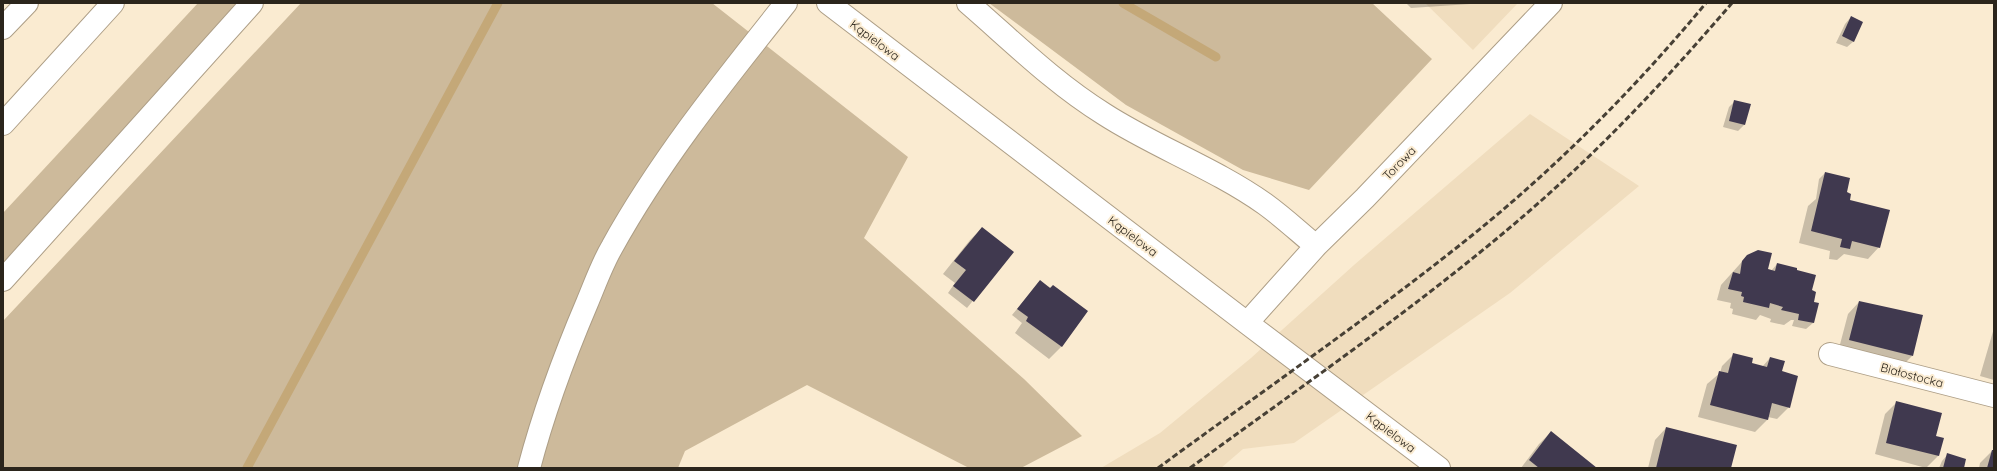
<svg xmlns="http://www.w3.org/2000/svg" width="1997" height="471" font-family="Quicksand,sans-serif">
  <rect width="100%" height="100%" fill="#faebd1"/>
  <path fill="#f0ddbe" d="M1425 3H1518L1473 50Z
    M1530 114 1639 186 1510 293 1294 443 1243 449 1221 468H1101L1160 433 1251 358 1354 265Z"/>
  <path fill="#cdba9b" d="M198 3H240L3 264V213Z
    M301 3H712L908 157 864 238 1024 379 1082 436 1021 468H969L807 385 685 451 678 468H3V321Z
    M989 3H1372L1432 59 1309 190 1243 170 1126 105Z"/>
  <path fill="#0003" d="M1406 3H1485L1411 8Z
    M1851 17 1854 41 1847 47 1836 43 1845 24Z
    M1735 101 1744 125 1738 131 1723 127 1729 107Z
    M1825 173 1845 193 1879 247 1868 259 1844 254 1837 260 1829 259 1830 251 1799 243 1808 206 1816 199 1819 179Z
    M982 228 1012 252 967 308 948 293 955 283 943 274 970 240Z
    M1748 255 1767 270 1771 271 1777 264 1796 270 1811 291 1812 303 1818 304 1813 323 1806 329 1792 326 1794 320H1791L1784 325 1770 322 1771 319 1760 315 1756 320 1732 314 1733 309 1730 308 1731 303 1717 300 1721 285Z
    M1040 281 1087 312 1061 347 1049 359 1015 333 1022 323 1012 315Z
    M1859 302 1912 356 1900 368 1838 352 1848 314Z
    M1994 328V380L1980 376Z
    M1734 354 1751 364 1762 367 1770 358 1789 407 1777 419 1768 417 1767 420 1755 432 1698 417 1707 384 1720 373 1722 366Z
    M1897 402 1935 437 1943 438 1938 456 1926 468 1875 454 1885 414Z
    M1666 428 1730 468H1648L1655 440Z
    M1551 432 1596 468H1521L1539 444Z
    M1992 451H1994V468H1979L1980 463Z
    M1948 454 1963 468H1939L1942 461Z"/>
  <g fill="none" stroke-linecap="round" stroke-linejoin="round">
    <path stroke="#c4a878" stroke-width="9" d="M1123 3 1216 57
      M247 468 498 3"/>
  </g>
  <path fill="#40394f" d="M1851 16 1863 22 1854 42 1842 36Z
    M1734 100 1751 104 1745 125 1729 121Z
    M1825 172 1850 178 1847 192 1851 194 1850 200 1890 210 1880 248 1852 241 1850 249 1840 247 1842 239 1811 231Z
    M982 227 1014 252 974 302 953 286 966 270 954 261Z
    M1758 250 1772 253 1768 269 1775 271 1777 263 1797 268V270L1816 275 1812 290 1816 292 1814 302 1819 303 1814 323 1798 320 1799 314 1781 310 1783 307 1770 303 1769 308 1743 302 1744 297 1741 296 1742 292 1728 289 1733 272 1740 274 1742 261 1747 255Z
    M1040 280 1050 288 1053 285 1088 311 1062 347 1026 321 1028 317 1017 309Z
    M1859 301 1923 315 1913 356 1849 340Z
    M1733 353 1753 358 1752 363 1767 367 1770 357 1785 361 1782 371 1798 376 1790 408 1772 403 1768 420 1710 405 1719 371 1728 373Z
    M1896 401 1942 413 1936 436 1944 438 1939 456 1886 443Z
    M1666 427 1737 445 1731 468H1656Z
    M1551 431 1597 468H1539L1529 460Z
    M1992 450H1994V468H1987Z
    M1947 453 1966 459 1964 468H1943Z"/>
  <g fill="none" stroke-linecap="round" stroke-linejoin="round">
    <g stroke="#ad9e86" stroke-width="24">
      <path id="minor" d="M828 3 1247 323 1439 468
        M968 3C1012 41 1054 83 1104 114 1155 147 1214 168 1265 204 1283 217 1299 232 1316 246
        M3 280 252 3
        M1247 323 1316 246 1365 198 1551 3
        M1830 354 1994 396
        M529 468C544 411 564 357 587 303 595 284 602 264 612 247 660 160 724 81 786 3"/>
    </g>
    <g stroke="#ad9e86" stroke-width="24">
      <path id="highway" d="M3 28 27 3
        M3 124 113 3"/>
    </g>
    <use href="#minor" stroke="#fff" stroke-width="22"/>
    <use href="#highway" stroke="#fff" stroke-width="22"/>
    <path stroke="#474035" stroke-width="3" stroke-dasharray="6 3" stroke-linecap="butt" d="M1158 468C1264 390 1373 315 1475 233 1560 164 1637 86 1706 3
      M1190 468C1306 383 1426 301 1534 207 1606 144 1670 75 1732 3"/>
  </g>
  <g text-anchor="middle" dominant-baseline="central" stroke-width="4" stroke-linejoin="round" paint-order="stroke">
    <g font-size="12" fill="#2b251c" stroke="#faebd1">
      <text transform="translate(875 40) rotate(37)">Kąpielowa</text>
      <text transform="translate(1399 163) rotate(-46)">Torowa</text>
      <text transform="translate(1133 236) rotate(37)">Kąpielowa</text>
      <text transform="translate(1912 375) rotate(15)">Białostocka</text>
      <text transform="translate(1391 432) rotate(37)">Kąpielowa</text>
    </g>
  </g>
  <rect width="1997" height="471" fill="none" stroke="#2b251c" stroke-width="8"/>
</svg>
